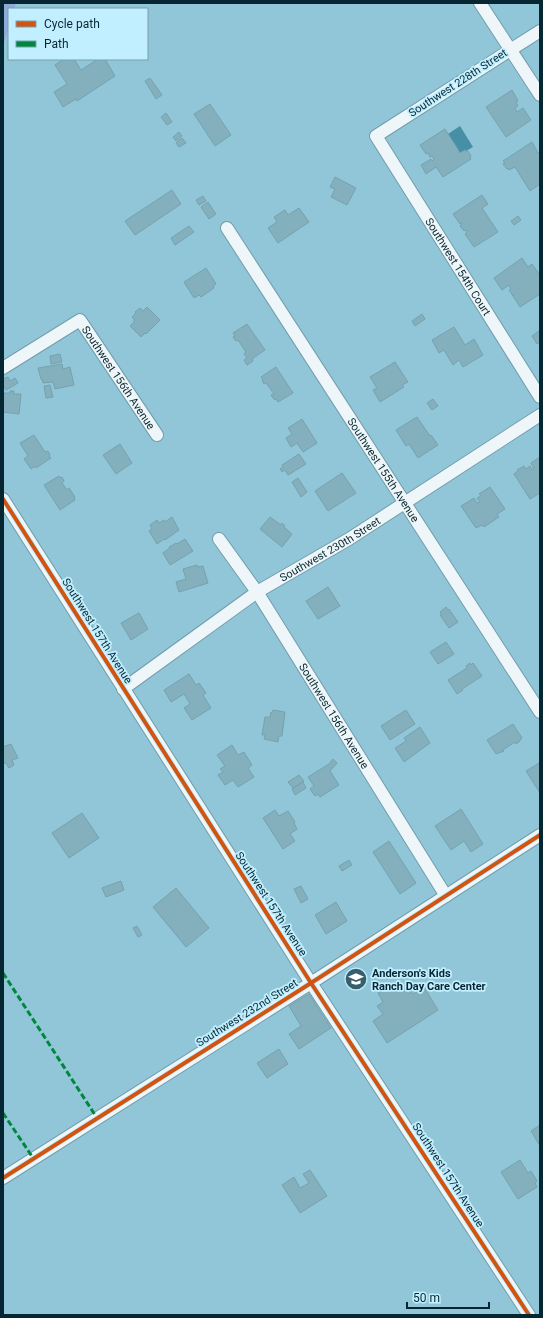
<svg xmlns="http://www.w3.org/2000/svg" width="543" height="1318" font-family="Roboto,sans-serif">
  <rect width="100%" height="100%" fill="#90c6d7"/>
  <path fill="#8fa9d8" d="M3 3H16L14 9H9V27L3 46Z"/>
  <path fill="#478fa5" d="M460 126 473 147 461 154 448 134Z"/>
  <path fill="#84b0be" stroke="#76a2af" d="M64 59H74L81 70 98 59H105L115 76 77 101 76 99 63 107 54 92 67 84 55 65Z
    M150 78 162 95 156 99 145 81Z
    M512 90 518 101 516 102 518 106 515 108 517 112 523 108 531 120 506 137 486 107Z
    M210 104 231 135 215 146 194 114Z
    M166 113 172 122 167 125 161 117Z
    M445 129 460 153 465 150 467 152 468 151 471 156 470 157 471 159 443 177 436 167 426 174 421 165 431 159 432 161 434 159 432 156 430 157 428 153 426 154 420 145Z
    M179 132 182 136 176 141 173 137Z
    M182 138 186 143 179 147 176 143Z
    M532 142 538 153 540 151V184L530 191 515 167 509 170 508 168 507 169 503 164 505 163 503 161Z
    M335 177 356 188 347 205 331 197 335 189 330 187Z
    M172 190 181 204 135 235 125 221Z
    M482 195 488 204 482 208 498 232 474 247 465 234 467 232 466 230 464 231 460 226 462 224V223L460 224 453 214Z
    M203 196 206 201 199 205 196 200Z
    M208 202 216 214 209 219 201 207Z
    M299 208 309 222 278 243 268 228 277 222 274 217 285 210 288 215Z
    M518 216 521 220 514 225 511 221Z
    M189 226 194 232 175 245 171 238Z
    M522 258 528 267 532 264 540 275V294L520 307 513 296 515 294 513 296 509 290 511 289 509 285 502 290 494 278Z
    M206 268 216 284 213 286 214 288 201 297 199 295 194 298 184 282Z
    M147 307 160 320 146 334 145 333 141 337 130 326 134 322V319L132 317 136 313 135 312 140 308 143 311Z
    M422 314 425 319 415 326 412 321Z
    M247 324 265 350 252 359 253 361 247 365 244 360 247 358 244 354 246 352 238 340 236 341 233 337 235 336 233 333Z
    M454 327 465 345 474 339 483 355 463 367 459 360 453 365 444 350 439 353 432 340Z
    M540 330V342L537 344 532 336Z
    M60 354 62 362 51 364 50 356Z
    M395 362 408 382 402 385 404 387 380 402 373 390 377 388 370 377Z
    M62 364 63 369 70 367 74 385 55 389 53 382 43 383 42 379H41L38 368Z
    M276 367 293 393 278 402 276 399 275 400 273 398 271 395 274 394 266 383 264 384 262 380H263L261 377Z
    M8 377 10 381 15 378 18 383 6 390 3 385V379Z
    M50 385 53 397 46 398 44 386Z
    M10 391H14V394H21L19 414 3 412 4 393H10Z
    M433 399 438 406 432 410 427 403Z
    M417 417 430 436 431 435 438 445 418 458 409 444 406 446 396 430Z
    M302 419 317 443 303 452 297 443 291 447 286 438 292 434 288 428Z
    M34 435 45 452 48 451 50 455 49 456 51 458 36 468 35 466 31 469 24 459 28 456 20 443Z
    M120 444 132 463 116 474 103 455Z
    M299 454 306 464 288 475 285 470 282 472 280 469 283 467 282 465Z
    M540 457V493L530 499 514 474 518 471 517 470 524 466 526 469 530 466 532 470 534 469 531 463Z
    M342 473 356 493 328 511 315 491Z
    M59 476 61 478 62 477 64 481 62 483 67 490 69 488 75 497 74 498 75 500 60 510 44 485Z
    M298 478 307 492 301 497 292 482Z
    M490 487 505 509 497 514 499 517 484 527 482 525 476 528 461 506 474 498 477 503 480 502 477 498 481 496 479 494Z
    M172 517 179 530 165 540 164 539 157 544 149 531 152 529 150 525 157 520 159 523 164 520 165 522Z
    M270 517 281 525 282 523 285 526 284 527 292 534 282 547 260 529Z
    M185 539 193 551 170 565 163 553 170 548 169 547 173 545 176 543 177 544Z
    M197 565V567L203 566 208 583 179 592 176 582 186 579 183 569Z
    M328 587 340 606 318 619 306 601Z
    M446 607 448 610 449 609 458 622 449 628 440 615H442L440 612Z
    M139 613 148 629 131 640 121 623Z
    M446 642 454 654 438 664 430 652Z
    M470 663 471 665 473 663 482 676 462 689 463 690 457 694 448 680 467 668 466 666Z
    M189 674 196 685 199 683 206 693 203 695 211 708 192 720 184 708 190 704 184 694 171 702 164 690Z
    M273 710 285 712 282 736H279L278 742 264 739 265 735H262L265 717H270L271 712 272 713Z
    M406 710 415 724 390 740 381 726Z
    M513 724 522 738 520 740V741L516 744 515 742 503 750 504 751 496 754 487 740Z
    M420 727 430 743 404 762 395 748 406 741 404 738Z
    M11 744 18 758 12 760 14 765 9 768 6 763 3 764V747Z
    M232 745 238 755 244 752 252 765 248 768 254 777 238 787 233 780 225 785 218 775 223 772 220 769 225 766 217 755Z
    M333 759 337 763 330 771 339 785 320 797 318 794 315 796 310 789 314 786 308 777 329 764Z
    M539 763 540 764V793L526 771Z
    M299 775 304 781 293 788 288 782Z
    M303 782 306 788 295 795 292 789Z
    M461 809 483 844 471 852 464 841 451 850 435 826Z
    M275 810 279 816 288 811 295 822 294 823 297 829 290 834 295 841 283 849 263 818Z
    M82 813 99 838 69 858 52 833Z
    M389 841 416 883 400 894 373 852Z
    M349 860 352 865 342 871 339 866Z
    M121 881 124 890 106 897 102 888Z
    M301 886 308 899 301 903 294 889Z
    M176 888 209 928 186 947 153 907Z
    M336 902 347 921 326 934 315 915Z
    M137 926 142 935 138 937 133 928Z
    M396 982 401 990 407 986 413 994 424 987 438 1010 387 1043 373 1021 383 1014 377 1006 383 1002 378 993Z
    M309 994 331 1028 299 1049 289 1034 301 1026 289 1006Z
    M279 1049 288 1064 267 1078 257 1063Z
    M540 1125V1146L531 1131Z
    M520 1160 528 1173 531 1171 537 1181 535 1183 537 1187 518 1199 501 1172Z
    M310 1170 327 1196 300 1213 282 1185 294 1177 300 1188 309 1183 303 1174Z"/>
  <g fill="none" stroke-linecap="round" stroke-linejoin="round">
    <g stroke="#719dab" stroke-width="14">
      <g id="minor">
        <path d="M480 3 540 95"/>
        <path id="s1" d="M540 31 376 136 540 397"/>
        <path id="s2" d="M227 228 540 712"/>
        <path id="s3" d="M3 368 80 320 157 435"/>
        <path d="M3 499 311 983 529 1315"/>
        <path id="s4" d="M219 539 257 592 446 896"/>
        <path id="s5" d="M123 689 257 592 349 539 540 415"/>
        <path d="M3 1178 311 983 540 835"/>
      </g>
    </g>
    <use href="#minor" stroke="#eef6f9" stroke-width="12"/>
    <path stroke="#00873e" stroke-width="3" stroke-dasharray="6 3" stroke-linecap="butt" d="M3 973 97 1118
      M3 1113 33 1158"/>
    <g stroke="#c2efff" stroke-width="6">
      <path id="cycleway" d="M3 499 311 983 529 1315
        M3 1178 311 983 540 835"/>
    </g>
    <use href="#cycleway" stroke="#d15410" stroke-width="4"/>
  </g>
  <defs>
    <g id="school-disc" transform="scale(1.15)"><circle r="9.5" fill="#365f6b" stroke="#c2efff"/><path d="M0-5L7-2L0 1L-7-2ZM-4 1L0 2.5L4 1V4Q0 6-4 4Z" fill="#fff"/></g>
  </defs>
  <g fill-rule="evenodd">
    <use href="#school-disc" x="356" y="979"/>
  </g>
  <g text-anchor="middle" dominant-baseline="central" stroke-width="3.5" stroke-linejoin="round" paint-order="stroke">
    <g font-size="11" fill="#062731" stroke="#c2efff">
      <text transform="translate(458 83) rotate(-33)">Southwest 228th Street</text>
      <text stroke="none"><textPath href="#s1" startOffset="349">Southwest 154th Court</textPath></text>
      <text stroke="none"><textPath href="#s3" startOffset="160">Southwest 156th Avenue</textPath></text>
      <text stroke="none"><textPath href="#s2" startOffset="288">Southwest 155th Avenue</textPath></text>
      <text stroke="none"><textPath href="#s5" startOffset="250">Southwest 230th Street</textPath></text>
      <text transform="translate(97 631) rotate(58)">Southwest 157th Avenue</text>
      <text stroke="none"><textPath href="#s4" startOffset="211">Southwest 156th Avenue</textPath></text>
      <text transform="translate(271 904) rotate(57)">Southwest 157th Avenue</text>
      <text transform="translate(247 1013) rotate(-32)">Southwest 232nd Street</text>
      <text transform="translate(448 1175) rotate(57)">Southwest 157th Avenue</text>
    </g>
    <g font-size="11" font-weight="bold" fill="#062731" stroke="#c2efff" text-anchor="start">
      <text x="372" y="973">Anderson's Kids<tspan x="372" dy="13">Ranch Day Care Center</tspan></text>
    </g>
  </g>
  <rect width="543" height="1318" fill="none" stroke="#062731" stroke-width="8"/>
  <rect x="8" y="8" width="140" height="52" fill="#c2efff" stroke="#779fad"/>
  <rect x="16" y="21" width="20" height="6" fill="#d15410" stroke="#779fad"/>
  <text x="44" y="28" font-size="12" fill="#062731">Cycle path</text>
  <rect x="16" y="41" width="20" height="6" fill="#00873e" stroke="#779fad"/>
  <text x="44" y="48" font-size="12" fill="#062731">Path</text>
  <path d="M407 1302v6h82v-6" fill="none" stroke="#062731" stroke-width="2"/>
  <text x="413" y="1302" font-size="12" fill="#062731" stroke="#c2efff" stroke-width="3" paint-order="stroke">50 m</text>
</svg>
